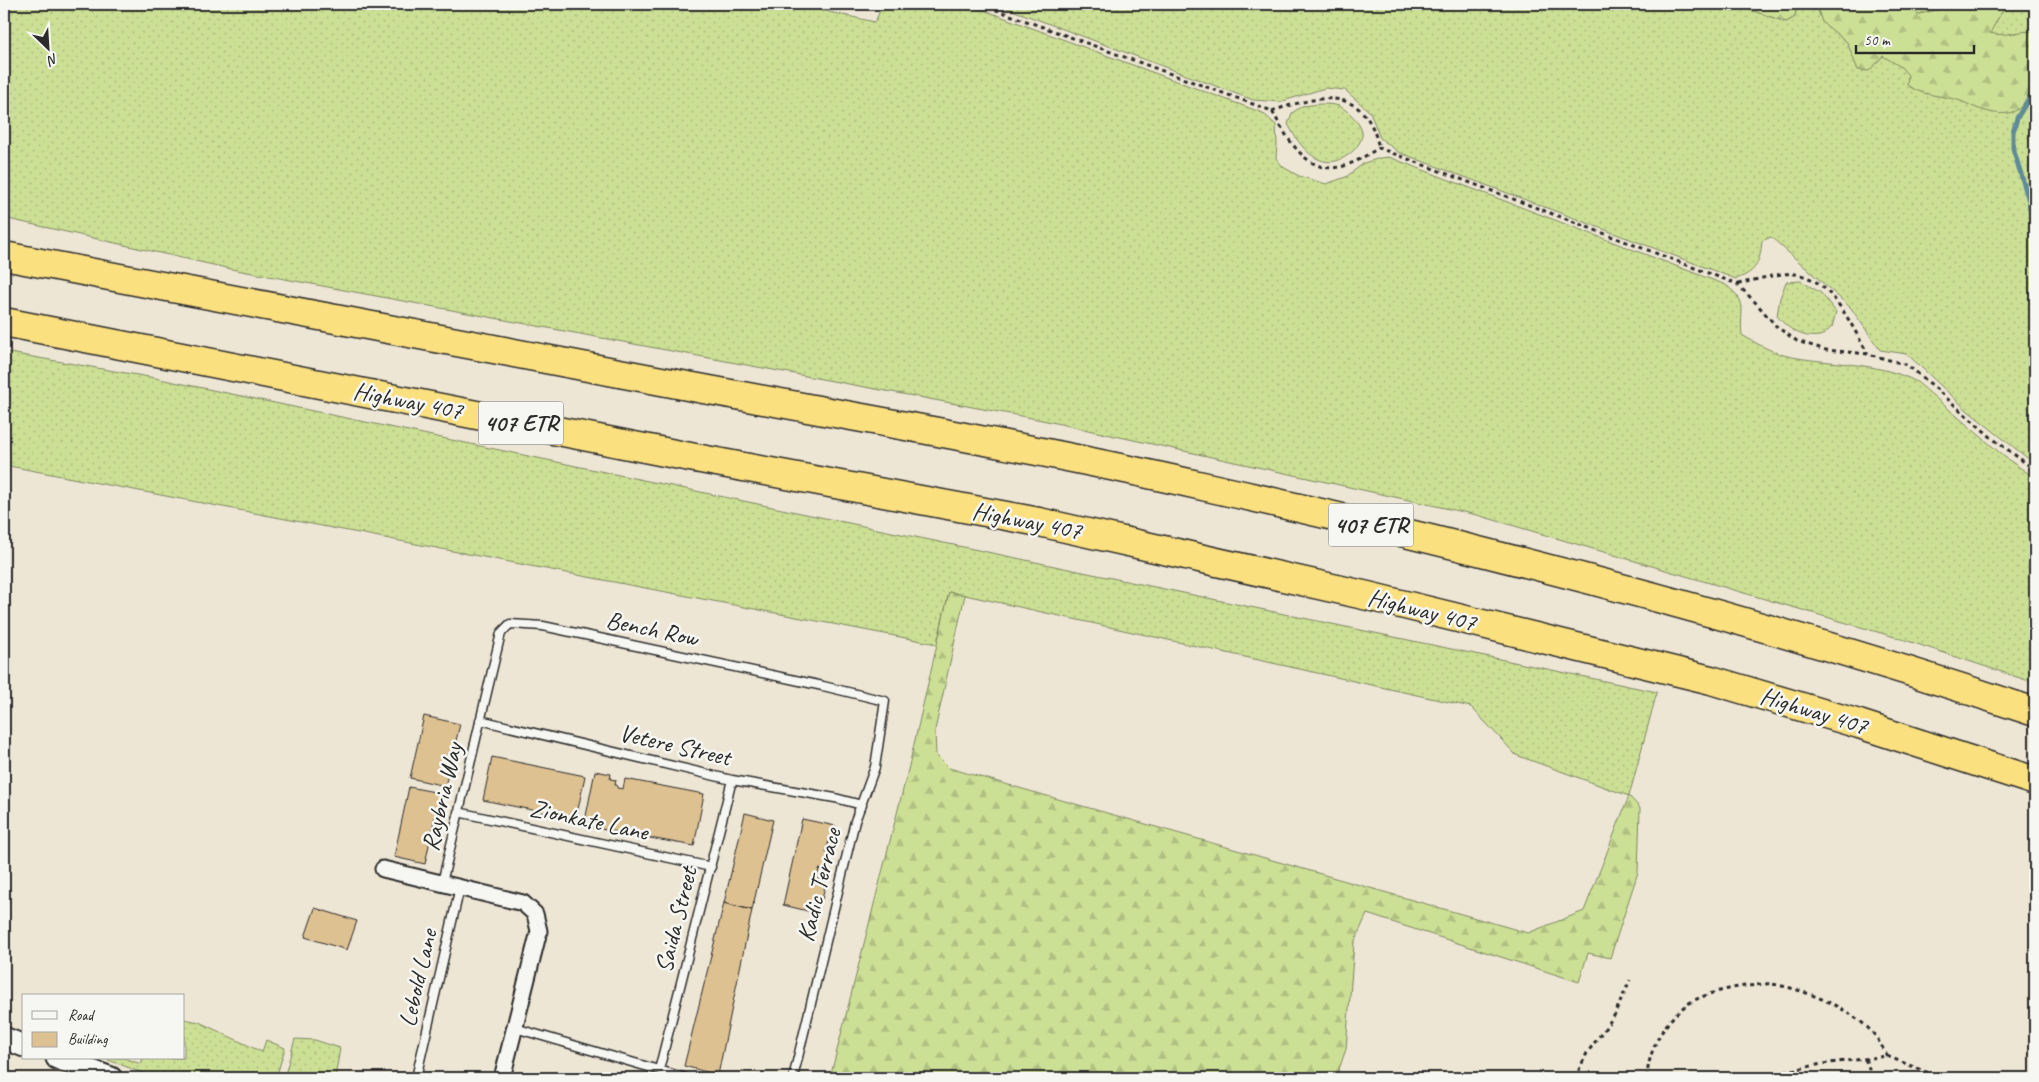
<svg xmlns="http://www.w3.org/2000/svg" width="2039" height="1082" font-family="Caveat,sans-serif">
  <defs>
    <pattern id="grass-dots" width="8" height="8" patternUnits="userSpaceOnUse" patternTransform="scale(1.25)"><rect width="8" height="8" fill="#cce095"/><path d="M2 2h.1M6 6h.1" fill="none" stroke="#afc081" stroke-width="1.8" stroke-linecap="round"/></pattern>
    <pattern id="forest-firs" width="22" height="20" patternUnits="userSpaceOnUse" patternTransform="scale(1.25)"><rect width="22" height="20" fill="#cce095"/><path d="M5 1l3.5 6h-7zM16 11l3.5 6h-7z" fill="#afc081"/></pattern>
  </defs>
  <rect width="100%" height="100%" fill="#eee6d5"/>
  <filter id="ink" filterUnits="userSpaceOnUse"><feTurbulence type="fractalNoise" baseFrequency=".02" numOctaves="2"/><feDisplacementMap in="SourceGraphic" scale="10" xChannelSelector="R" yChannelSelector="G"/><feConvolveMatrix kernelMatrix="1 2 1 2 8 2 1 2 1" color-interpolation-filters="sRGB"/></filter>
  <g filter="url(#ink)">
    <path fill="url(#grass-dots)" stroke="#7c8660" d="M4 4H802V6L875 22 883 4H967L1263 113 1276 125 1277 144 1276 158 1283 167 1299 176 1326 184 1346 177 1364 163 1380 158 1389 157 1726 285C1750 304 1739 308 1742 335 1755 343 1772 352 1787 356 1830 365 1877 361 1917 382L2006 458 2035 478V683L1905 640 1477 515 1042 420 231 269 4 218Z
      M996 4H1733L1786 22 1795 17 1797 4H2035V464L1968 411 1907 354 1880 350 1851 308 1771 237 1762 241C1760 262 1757 272 1736 279L1398 152 1380 138 1370 112 1345 90 1325 88 1280 102 1253 100Z
      M1320 104C1326 104 1334 104 1339 106 1349 111 1359 121 1362 132 1363 138 1359 144 1355 149 1326 178 1302 152 1288 124L1292 113 1302 106Z
      M1801 281 1821 293 1836 312 1832 327C1828 330 1824 336 1819 336 1802 339 1787 328 1777 316L1780 298 1786 282Z
      M4 352 155 378 1657 692 1629 796 1516 755 1471 707 965 595 949 592 937 644 4 465Z
      M184 1019 199 1022 262 1052 266 1040 285 1048 276 1078H156L103 1058H124L141 1064 143 1058H184Z
      M295 1039 315 1040 340 1048 335 1078H284Z"/>
    <path fill="url(#forest-firs)" stroke="#7c8660" d="M1733 4H1797L1795 17 1786 22Z
      M1816 4H1910V9L1919 14 1948 7 1968 10 1986 4H2002L2005 6 1990 33C2005 38 2020 29 2035 32 2035 66 2039 127 1986 111 1976 109 1967 103 1958 100 1940 95 1922 96 1907 85L1908 75 1901 67 1883 56 1869 71 1858 70 1847 42 1822 22Z
      M949 592 965 595 935 730 936 755 949 768 1528 933 1584 911 1629 796 1640 808 1638 872 1610 958 1588 953 1579 982 1367 914 1354 943 1346 1049 1336 1078H830L909 766Z"/>
    <g fill="none" stroke-linecap="round" stroke-linejoin="round">
      <path stroke="#5e8a98" stroke-width="5" d="M2035 88 2017 118 2013 132V148L2029 201 2035 244"/>
    </g>
    <path fill="#ddc191" stroke="#2b2b2b" d="M424 716 460 724 445 786 410 778Z
      M492 757 585 776 576 819 483 800Z
      M595 771 611 774 610 779 616 780 615 785H617V788L623 789 625 779 704 794 694 846 584 826Z
      M409 787 440 793 425 864 394 857Z
      M745 813 773 820 752 910 724 903Z
      M802 819 836 826 833 842 829 841 826 852 831 853 827 871 819 869 817 879 826 881 822 900 815 898 812 912 783 905Z
      M724 903 752 910 718 1075 684 1066Z
      M315 908 357 921 347 950 305 937Z"/>
    <g fill="none" stroke-linecap="round" stroke-linejoin="round">
      <g stroke="#2b2b2b" stroke-width="11">
        <path id="lane" d="M480 720 732 780 835 798 862 805
          M458 812 711 867
          M442 883 501 633 510 624 543 626 823 686 885 701 875 767 855 821 793 1078
          M515 1028 686 1078
          M659 1070 732 780
          M416 1078 460 887"/>
      </g>
      <g stroke="#2b2b2b" stroke-width="19">
        <path id="street" d="M383 869 523 903 535 914 539 931 502 1078"/>
      </g>
      <g stroke="#2b2b2b" stroke-width="25">
        <path id="secondary" d="M4 1038 24 1046
          M57 1058 111 1078"/>
      </g>
      <g stroke="#2b2b2b" stroke-width="31">
        <path id="highway" d="M4 256C234 299 463 344 693 387 865 419 1037 448 1207 487 1486 549 1764 621 2035 712
          M4 322 690 457 1039 522 1368 596 1711 680 1859 724 2035 781"/>
      </g>
      <path stroke="#2b2b2b" stroke-width="3" stroke-dasharray="4 4" stroke-linecap="butt" d="M980 4 1272 111C1288 139 1308 179 1347 165 1358 161 1368 154 1379 148L1737 284 1755 302 1777 327 1797 341 1826 350 1868 354 1907 365 1926 380 1992 438 2035 470
        M1272 111C1320 95 1365 84 1379 148
        M1738 284C1752 281 1768 276 1783 274 1828 269 1849 322 1868 354
        M1865 1059 1873 1078
        M1575 1078 1587 1053 1614 1016 1630 980
        M1647 1078C1648 1051 1663 1023 1685 1006 1699 995 1728 988 1746 986 1754 986 1764 983 1772 984 1804 989 1848 1007 1871 1031 1878 1038 1882 1047 1887 1056
        M1753 1078 1822 1064 1887 1056 1929 1073 1958 1078"/>
      <use href="#lane" stroke="#f6f6f2" stroke-width="8"/>
      <use href="#street" stroke="#f6f6f2" stroke-width="15"/>
      <use href="#secondary" stroke="#f6f6f2" stroke-width="21"/>
      <use href="#highway" stroke="#fbe080" stroke-width="28"/>
    </g>
  </g>
  <g text-anchor="middle" dominant-baseline="central" stroke-width="5" stroke-linejoin="round" paint-order="stroke">
    <g fill="#f6f6f2" stroke="#686867" stroke-width="1">
      <rect x="478.5" y="401.5" width="85" height="43" rx="4"/>
      <rect x="1328.5" y="503.5" width="85" height="43" rx="4"/>
    </g>
    <g font-size="24" font-weight="bold" fill="#2b2b2b">
      <text x="521" y="423">407 ETR</text>
      <text x="1371" y="525">407 ETR</text>
    </g>
    <g font-size="25" fill="#2b2b2b" stroke="#f6f6f2">
      <text transform="translate(408 401) rotate(11)">Highway 407</text>
      <text transform="translate(1027 521) rotate(11)">Highway 407</text>
      <text transform="translate(1422 610) rotate(14)">Highway 407</text>
      <text transform="translate(652 629) rotate(12)">Bench Row</text>
      <text transform="translate(1814 711) rotate(17)">Highway 407</text>
      <text transform="translate(675 745) rotate(13)">Vetere Street</text>
      <text transform="translate(442 797) rotate(-77)">Raybria Way</text>
      <text transform="translate(589 820) rotate(12)">Zionkate Lane</text>
      <text transform="translate(819 885) rotate(-76)">Kadic Terrace</text>
      <text transform="translate(676 920) rotate(-76)">Saida Street</text>
      <text transform="translate(418 978) rotate(-77)">Lebold Lane</text>
    </g>
  </g>
  <rect width="2039" height="1082" fill="none" stroke="#f6f6f2" stroke-width="20"/>
  <rect x="10" y="10" width="2019" height="1062" fill="none" stroke="#2b2b2b" stroke-width="2" filter="url(#ink)"/>
  <rect x="22" y="994" width="162" height="65" fill="#f6f6f2" stroke="#a5a5a2"/>
  <rect x="32" y="1011" width="25" height="8" fill="#f6f6f2" stroke="#a5a5a2"/>
  <text x="68" y="1020" font-size="15" fill="#2b2b2b">Road</text>
  <rect x="32" y="1032" width="25" height="15" fill="#ddc191" stroke="#a5a5a2"/>
  <text x="68" y="1044" font-size="15" fill="#2b2b2b">Building</text>
  <g transform="translate(48 48) rotate(155)" stroke="#f6f6f2" stroke-width="4" paint-order="stroke">
  <path d="M0-4L9 19L0 12L-9 19Z" fill="#2b2b2b"/>
  <text y="-8" font-size="14" font-weight="bold" text-anchor="middle" fill="#2b2b2b">N</text>
  </g>
  <path d="M1856 45v8h118v-8" fill="none" stroke="#2b2b2b" stroke-width="2.5"/>
  <text x="1864" y="45" font-size="15" fill="#2b2b2b" stroke="#f6f6f2" stroke-width="4" paint-order="stroke">50 m</text>
</svg>
